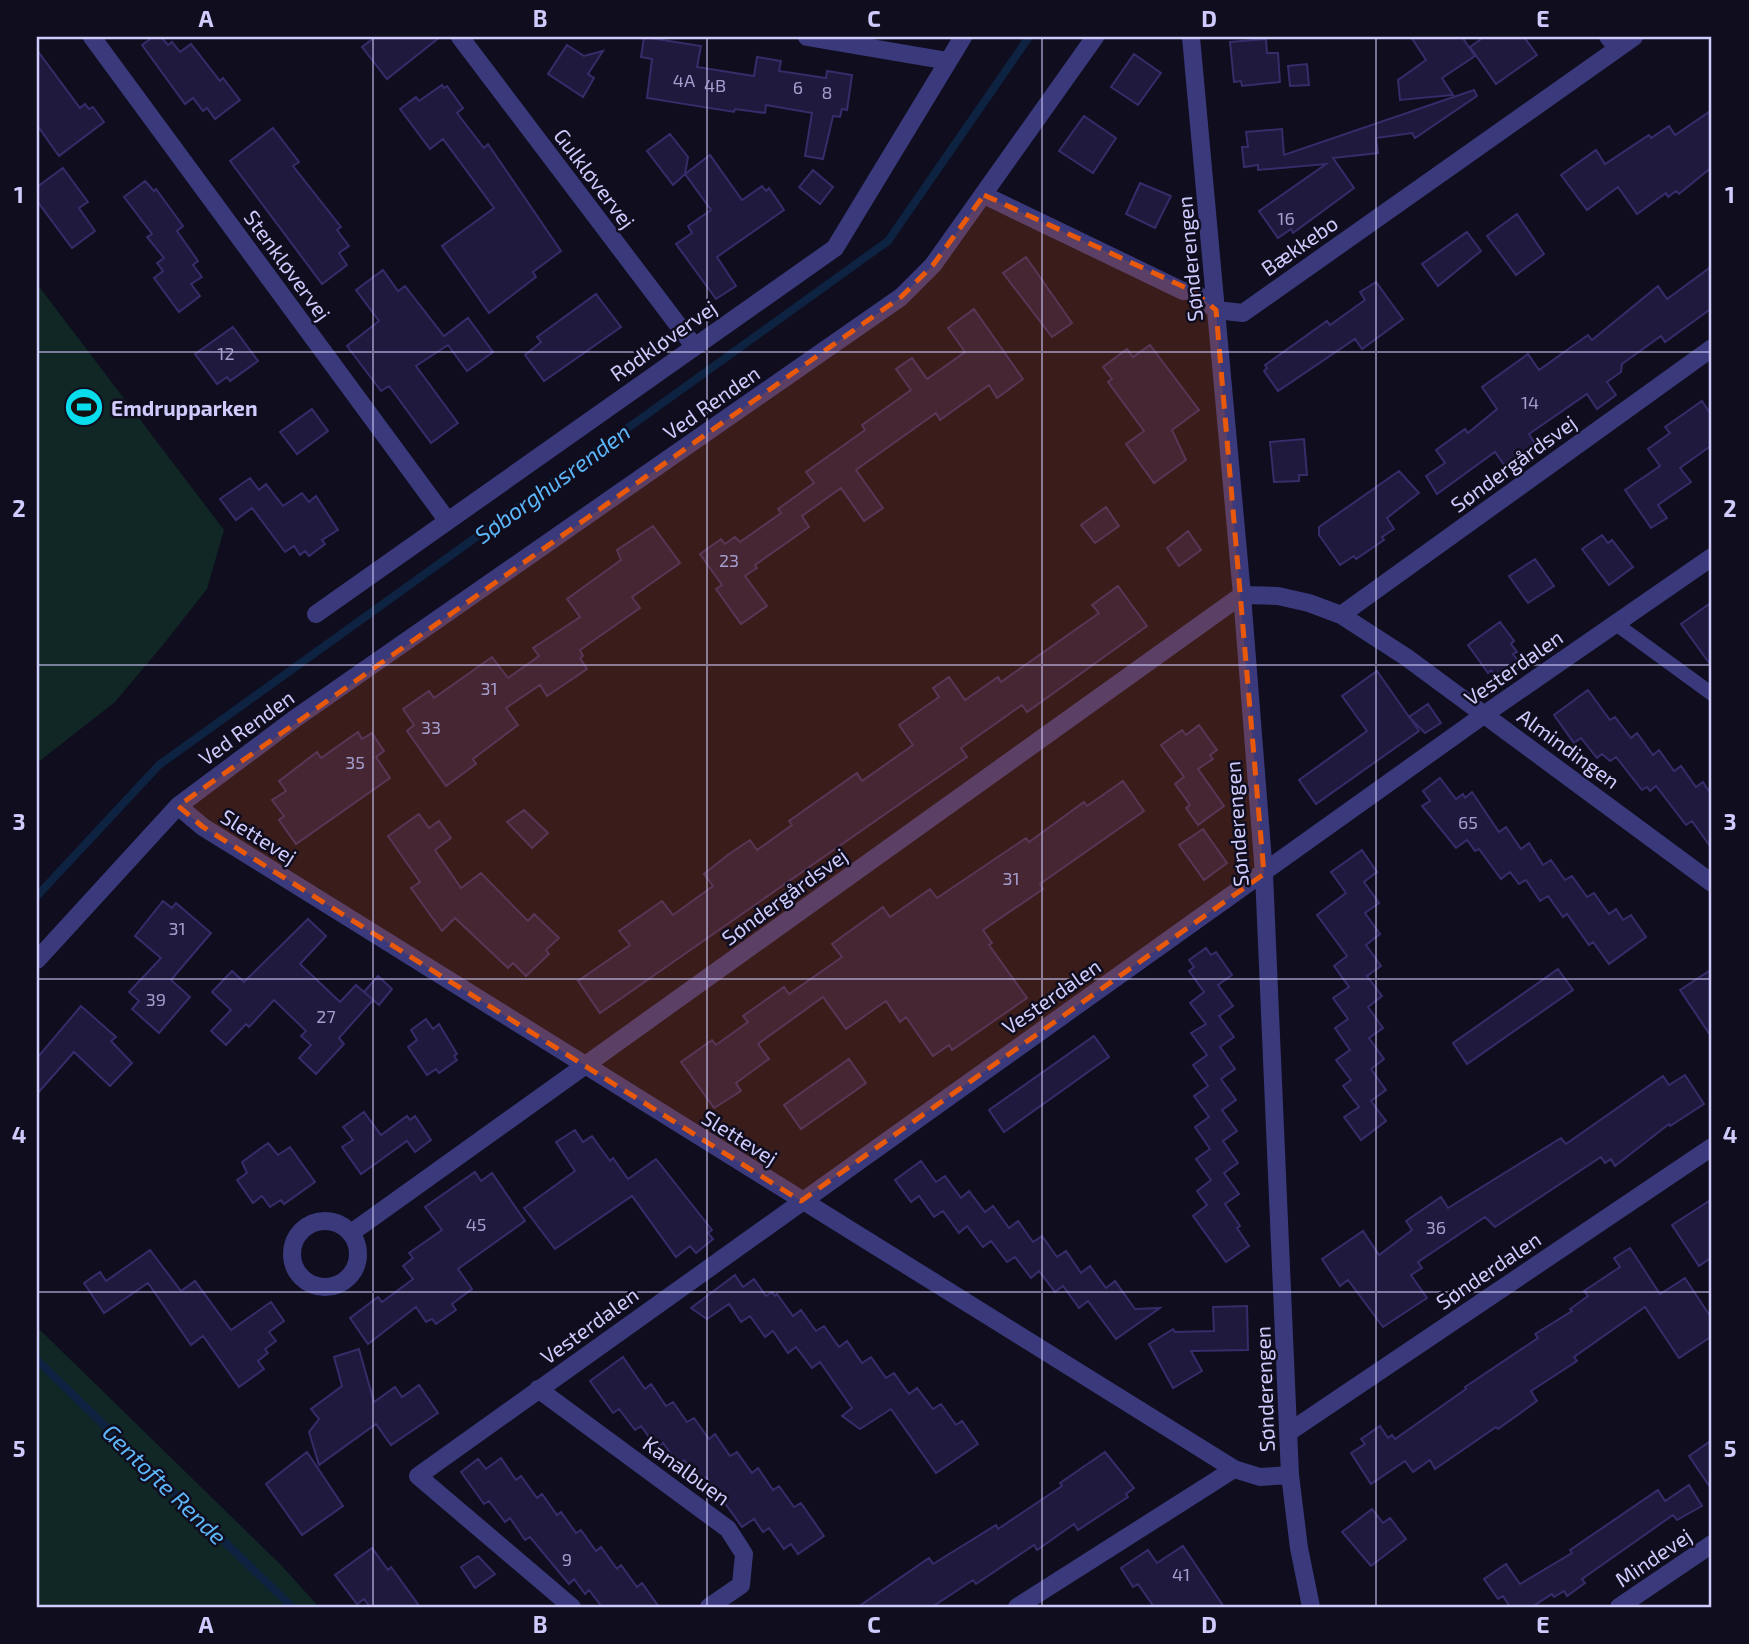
<svg xmlns="http://www.w3.org/2000/svg" width="1749" height="1644" font-family="'Exo 2',sans-serif">
  <rect width="100%" height="100%" fill="#0f0d1e"/>
  <path fill="#102726" d="M37 284 224 530 207 589 162 646 115 702 37 763Z
    M37 1327 282 1566 319 1607H37Z"/>
  <g fill="none" stroke-linecap="round" stroke-linejoin="round">
    <path stroke="#0d2341" stroke-width="8" d="M37 896 159 765 888 241 1029 37
      M37 1360 292 1607"/>
  </g>
  <path fill="#20193e" stroke="#362c69" stroke-width="2" d="M153 37H161L168 45 172 42 180 52 191 44 220 81 223 78 240 100 215 119 207 108 203 111 193 98 185 104 142 45Z
    M375 37H440L387 79 362 47Z
    M644 37 701 46 697 67 754 76 757 57 781 61 779 71 826 78 827 71 852 75 847 110 842 109 840 117 833 116 823 159 805 156 812 113 766 105 765 113 735 109 734 112 647 98 652 59 641 57Z
    M1411 37H1462L1475 56 1442 78 1453 95 1400 100 1398 80 1426 60Z
    M1484 37H1524L1537 55 1496 84 1470 47Z
    M1266 39 1267 53H1278L1280 82 1242 86 1241 81 1234 82 1230 42Z
    M567 45 584 56 603 51 588 74 594 78 583 97 548 74Z
    M37 50 80 108 85 104 89 109 93 107 104 122 59 156 37 125Z
    M1134 54 1161 73 1138 105 1111 87Z
    M1307 64 1309 85 1290 86 1288 66Z
    M442 85 444 88 447 86 463 108 457 113 484 148 488 144 561 251 533 272 536 277 489 313 442 246 494 208 443 139 430 149 400 109 416 97 419 101Z
    M1474 90 1477 96 1415 138 1412 133 1376 138 1378 153 1333 158 1354 188 1293 233 1291 229 1278 238 1259 211 1326 164 1258 170V165L1244 167 1242 147H1248L1246 132 1282 129 1284 155Z
    M1712 110V167L1679 194 1676 191 1668 197 1666 193 1637 214 1618 187 1587 210 1561 175 1596 150 1605 164 1649 135 1651 138 1669 126 1675 135Z
    M1084 116 1116 138 1093 173 1059 151Z
    M273 128 299 162 293 166 341 227 337 230 349 246 339 253 347 265 322 284 230 161Z
    M670 134 688 157 685 174 710 155 742 200 762 186 766 191 769 188 784 210 717 257 736 286 716 299 676 244 692 233 688 226 711 210 685 174 673 185 647 151Z
    M63 168 88 202 79 208 95 231 72 248 37 201V187Z
    M813 170 833 187 820 204 799 187Z
    M145 181 154 191 156 189 183 226 177 231 198 261 193 265 202 277 191 284 200 296 179 312 154 278 163 271 157 263 164 258 147 237 152 234 124 197Z
    M1140 183 1171 196 1155 228 1126 214Z
    M1517 214 1544 254 1516 275 1487 236Z
    M1467 232 1481 251 1438 286 1422 264Z
    M1026 257 1072 323 1052 337 1003 273Z
    M1712 266V308L1665 342 1661 336 1622 364 1621 372 1607 382 1616 395 1597 409 1587 394 1529 434 1537 447 1507 469 1495 452 1437 494 1426 476 1445 463 1436 450 1465 429 1468 433 1497 409 1482 387 1528 354 1539 370 1588 335 1592 340 1658 286 1667 299Z
    M383 270 398 291 405 286 444 336 468 318 493 352 467 371 448 345 416 366 458 423 431 443 389 386 381 391 347 346 379 321 356 290Z
    M1376 282 1403 319 1362 349 1355 339 1278 391 1264 371 1267 368 1265 365 1327 321 1330 325 1365 300 1360 292Z
    M596 294 621 327 544 381 525 355 541 342 537 337Z
    M974 309 1023 379 997 398 989 385 940 420 936 413 856 470 883 508 864 521 841 488 802 516 809 527 755 565 757 568 745 576 767 606 741 624 716 589 722 585 700 554 721 539 725 544 735 537 740 542 781 513 778 509 814 483 806 472 865 430 862 425 911 390 896 369 912 358 927 379 965 352 948 328Z
    M233 327 258 361 230 381 227 377 217 384 195 354Z
    M1150 345 1199 410 1172 430 1186 460 1154 483 1126 444 1144 431 1108 382 1112 379 1103 367 1127 349 1133 357Z
    M1702 401 1712 416V445L1680 468 1691 482 1658 505 1667 518 1651 528 1625 490 1660 466 1648 449 1670 433 1665 427Z
    M312 409 328 431 297 454 280 432Z
    M1304 439 1307 475H1299V481L1274 482 1270 442Z
    M1399 471 1419 493 1387 518 1394 529 1382 537 1384 540 1356 559 1354 556 1340 565 1319 535V527Z
    M250 478 259 490 266 484 283 506 302 493 309 502 316 496 338 530 322 540 325 544 309 556 305 551 300 555 294 546 285 552 252 508 236 520 220 499Z
    M1106 507 1119 526 1095 543 1081 525Z
    M653 526 680 563 632 597 640 608 580 650 583 656 580 658 587 669 547 696 540 685 506 708 518 725 473 759 476 764 446 786 407 731 414 725 403 709 429 691 434 698 492 657 508 678 539 656 533 648 580 617 567 599 621 560 617 550Z
    M1188 531 1201 550 1179 566 1167 548Z
    M1602 535 1608 543 1612 540 1633 567 1609 585 1582 549Z
    M1535 559 1554 586 1528 603 1509 576Z
    M1118 586 1147 626 1027 712 1022 705 961 748 967 757 600 1013 578 981 630 945 619 931 662 901 673 915 713 886 704 874 729 854 750 840 757 850 792 825 789 821 857 773 862 781 913 745 899 725 939 697 933 688 949 677 965 700 998 677 1001 682 1099 613 1092 605Z
    M1712 602V667L1681 624Z
    M1500 622 1514 641 1511 644 1517 652 1513 654 1522 666 1499 682 1491 670 1488 673 1468 645Z
    M1377 671 1419 731 1316 804 1299 780 1367 731 1342 696Z
    M1588 690 1610 720 1615 717 1631 738 1637 733 1653 755 1659 750 1674 771 1681 766 1696 787 1703 782 1712 796V849L1692 821 1686 825 1656 786 1650 791 1647 787 1642 790 1616 757 1610 761 1602 754 1597 758 1581 738 1574 743 1554 715Z
    M1428 704 1441 723 1425 733 1409 717Z
    M1199 725 1217 750 1210 755 1213 759 1198 769 1224 806 1198 825 1186 808 1190 805 1175 784 1184 777 1161 745 1182 730 1186 735Z
    M358 732 362 739 372 733 384 751 376 757 390 778 296 844 279 820 284 816 272 800 286 791 279 781 317 752 321 758Z
    M1440 778 1456 799 1463 794 1465 798 1472 792 1499 832 1506 827 1521 849 1529 843 1543 865 1551 860 1565 880 1572 876 1587 897 1594 893 1609 914 1616 909 1623 920 1631 915 1646 937 1609 964 1593 942 1589 945 1567 914 1563 917 1548 896 1540 901 1526 880 1519 884 1510 872 1501 879 1479 849 1475 851 1467 840 1456 848 1422 806 1430 801 1423 791Z
    M1123 781 1144 811 1040 884 1043 889 983 930 992 943 989 945 1027 998 952 1050 949 1045 933 1056 906 1017 900 1022 886 1001 846 1029 823 997 758 1044 769 1059 736 1083 741 1091 714 1108 681 1062 712 1040 716 1045 748 1022 743 1016 784 987 789 994 842 957 832 944 883 907 890 917 930 889 937 898 1026 838 1029 842 1084 802 1087 806Z
    M524 810 548 833 532 848 507 822Z
    M419 814 429 828 439 821 451 838 435 850 461 888 481 873 528 921 534 914 559 938 546 950 549 954 526 976 513 963 508 968 455 918 442 931 411 888 420 882 388 836Z
    M1203 829 1227 863 1204 880 1179 845Z
    M1362 850 1377 872 1364 882 1379 903 1365 913 1380 934 1366 945 1381 966 1367 976 1382 996 1368 1007 1383 1028 1369 1038 1384 1059 1371 1069 1386 1090 1371 1101 1386 1121 1361 1140 1344 1117 1359 1107 1343 1086 1351 1080 1336 1060 1350 1050 1335 1028 1348 1019 1333 998 1349 987 1334 966 1347 956 1317 915 1346 893 1331 872Z
    M163 901 172 908 176 903 211 933 171 980 190 997 159 1033 132 1009 139 1001 129 992 161 958 135 936Z
    M308 919 326 936 300 964 340 1002 356 985 373 1000 339 1038 344 1044 316 1074 299 1058 311 1045 301 1036 306 1031 274 1000 249 1027 246 1024 226 1045 211 1031 231 1010 212 992 232 971 244 982Z
    M1206 948 1211 955 1216 952 1232 975 1218 985 1233 1006 1219 1016 1234 1037 1220 1047 1235 1069 1221 1079 1236 1100 1222 1110 1237 1131 1223 1141 1238 1163 1224 1173 1239 1194 1225 1204 1240 1226 1237 1228 1249 1246 1226 1262 1193 1216 1207 1205 1197 1191 1211 1180 1196 1159 1210 1149 1195 1127 1209 1117 1194 1096 1208 1086 1193 1065 1207 1055 1191 1033 1206 1024 1190 1003 1204 992 1189 971 1194 967 1189 960Z
    M1558 969 1573 990 1467 1064 1453 1043Z
    M1712 969V1038L1680 990Z
    M378 976 392 989 379 1005 364 992Z
    M81 1006 116 1037 111 1041 132 1063 110 1086 74 1052 37 1094V1058Z
    M426 1019 433 1029 439 1024 457 1054 454 1056 457 1060 439 1073 436 1069 427 1075 408 1047 417 1040 411 1030Z
    M1094 1036 1109 1057 1004 1132 989 1110Z
    M849 1059 866 1083 801 1129 784 1105Z
    M1685 1075 1704 1104 1670 1126 1669 1124 1615 1166 1611 1159 1605 1163 1601 1157 1495 1227 1485 1217 1418 1262 1422 1268 1411 1275 1427 1298 1383 1327 1348 1280 1340 1286 1322 1259 1363 1231 1379 1255 1412 1230 1406 1221 1441 1197 1448 1208 1561 1138 1566 1144 1663 1076 1669 1085Z
    M364 1112 381 1135 407 1116 410 1120 415 1116 431 1140 415 1152 407 1141 361 1174 342 1147 353 1140 343 1127Z
    M575 1130 583 1142 592 1136 610 1161 613 1158 628 1179 656 1159 712 1230 708 1233 713 1239 696 1253 690 1246 676 1257 632 1196 555 1249 524 1208 575 1171 556 1142Z
    M268 1143 278 1155 290 1147 315 1182 284 1204 281 1200 270 1207 262 1196 253 1203 237 1180 247 1173 242 1162Z
    M921 1161 936 1182 945 1176 961 1198 969 1191 985 1212 993 1206 1009 1228 1018 1221 1033 1242 1042 1236 1057 1257 1066 1251 1081 1273 1090 1266 1106 1288 1115 1281 1135 1309 1160 1308 1116 1339 1088 1301 1079 1308 1063 1286 1055 1292 1039 1271 1031 1278 1015 1257 1007 1262 991 1241 983 1247 967 1226 959 1233 943 1211 934 1217 919 1196 911 1202 895 1180Z
    M475 1172 481 1181 492 1173 525 1221 458 1269 472 1289 452 1304 456 1310 436 1324 432 1319 426 1322 416 1307 368 1344 350 1318 378 1297 382 1302 413 1279 403 1266 413 1258 409 1253 442 1230 425 1207Z
    M1712 1199V1257L1699 1266 1672 1225Z
    M1630 1248 1660 1294 1685 1278 1712 1319V1336L1679 1358 1645 1307 1574 1357 1577 1361 1531 1391 1537 1401 1498 1429 1496 1427 1435 1469 1430 1460 1413 1472 1405 1461 1371 1484 1351 1453 1365 1444 1361 1439 1380 1426 1388 1438 1392 1435 1395 1439 1466 1389 1465 1387 1538 1338 1535 1334 1572 1311 1570 1309 1588 1296 1584 1291 1620 1267 1614 1258Z
    M150 1250 181 1291 195 1281 231 1330 271 1302 284 1321 269 1332 276 1341 265 1349 268 1353 258 1361 264 1369 239 1387 203 1336 191 1345 148 1283 104 1313 84 1283 100 1272 106 1281Z
    M735 1275 743 1287 754 1279 766 1296 772 1292 775 1296 777 1294 793 1316 801 1310 816 1331 824 1326 839 1347 847 1341 862 1363 871 1357 886 1378 894 1373 909 1394 917 1388 933 1409 941 1404 956 1425 962 1421 978 1444 936 1473 891 1409 860 1429 842 1416 852 1408 820 1362 812 1368 796 1347 788 1353 773 1331 765 1337 750 1316 741 1322 729 1304 707 1319 691 1308Z
    M1247 1306 1248 1350 1191 1351 1202 1371 1173 1388 1149 1344 1173 1329 1175 1332 1214 1331 1213 1307Z
    M359 1349 374 1402 395 1387 402 1397 419 1385 438 1413 391 1445 376 1424 319 1465 309 1432 319 1419 311 1409 342 1386 334 1357Z
    M623 1357 645 1389 651 1384 666 1406 673 1402 687 1422 694 1418 709 1439 715 1434 730 1456 737 1452 752 1473 758 1468 773 1490 779 1486 794 1507 801 1503 824 1536 798 1554 791 1544 784 1549 769 1528 763 1532 754 1519 742 1527 706 1477 700 1481 684 1460 678 1464 663 1443 657 1448 641 1426 635 1430 619 1409 613 1413 590 1381Z
    M1712 1440V1490L1689 1456Z
    M307 1452 343 1506 302 1535 266 1484Z
    M1105 1452 1134 1488 1126 1494 1128 1497 1078 1530 1074 1524 1037 1550 1034 1545 976 1584 973 1580 932 1607H858L929 1558 933 1564 996 1525 998 1529 1062 1486 1060 1483Z
    M501 1458 516 1480 521 1476 537 1498 542 1494 557 1515 561 1512 576 1533 581 1530 596 1551 601 1547 617 1569 621 1565 637 1587 642 1583 659 1607H602L589 1590 585 1594 574 1579 569 1584 530 1537 525 1540 510 1518 505 1522 489 1501 484 1504 461 1472 478 1459 486 1469Z
    M1689 1485 1702 1506 1677 1520 1673 1515 1582 1579 1585 1583 1567 1596 1564 1591 1554 1597 1552 1594 1532 1607H1510L1503 1596 1498 1599 1484 1579 1506 1564 1520 1584 1572 1553 1570 1550 1658 1490 1665 1501Z
    M1372 1509 1383 1523 1390 1518 1406 1539 1371 1566 1342 1532Z
    M1183 1546 1224 1607H1154L1138 1584 1133 1587 1121 1568 1148 1550 1157 1563Z
    M372 1548 388 1570 391 1567 420 1607H370L364 1599 357 1604 335 1575Z
    M478 1556 495 1574 475 1588 461 1567Z"/>
  <g fill="none" stroke-linecap="round" stroke-linejoin="round">
    <path stroke="#3a397b" stroke-width="14" d="M1606 37 1616 50
      M1616 624 1712 694"/>
    <path stroke="#3a397b" stroke-width="18" d="M92 37 447 520
      M460 37 694 346
      M807 37 948 61
      M1191 37 1242 595 1264 874 1290 1475 1299 1548 1311 1607
      M984 195 1183 291H1193L1216 310 1243 313 1634 37
      M316 614 835 248 963 37
      M1341 615 1712 348
      M178 806 203 827 1234 1469 1260 1477 1290 1475
      M37 960 178 806 293 720 901 297 933 265 1095 37
      M292 1254a33 33 0 1 1 66 0a33 33 0 1 1-66 0Z
      M351 1233 1242 595 1278 596 1309 603 1341 615 1406 657 1712 883
      M538 1389 728 1529 744 1554 741 1585 709 1607
      M1289 1432 1712 1147
      M572 1607 418 1476 1485 714 1712 557
      M1017 1607 1234 1469
      M1619 1607 1712 1544"/>
  </g>
  <path fill="#e8590c" fill-opacity="0.2" stroke="#e8590c" stroke-width="5" stroke-dasharray="14 9" stroke-linejoin="round" d="M984 195 1193 291 1216 310 1264 874 801 1201 203 827 178 806 901 297 933 265Z"/>
  <path fill="none" stroke="#cfcbfd" stroke-width="2" stroke-opacity="0.55" d="M373 37V1607M707 37V1607M1042 37V1607M1376 37V1607M37 352H1712M37 665H1712M37 979H1712M37 1292H1712"/>
  <defs>
    <g id="stadium-disc" transform="scale(2.0125)"><circle r="9.5" fill="#09ddec" stroke="#0f0d1e"/><path d="M0-5a6.5 5 0 1 0 0 10a6.5 5 0 1 0 0-10ZM-3.5-1.8h7v3.6h-7Z" fill="#111"/></g>
  </defs>
  <g fill-rule="evenodd">
    <use href="#stadium-disc" x="84" y="407"/>
  </g>
  <g text-anchor="middle" dominant-baseline="central" stroke-width="5" stroke-linejoin="round" paint-order="stroke">
    <g font-size="18" fill="#a39ecd">
      <text x="684" y="80">4A</text>
      <text x="715" y="85">4B</text>
      <text x="798" y="87">6</text>
      <text x="827" y="92">8</text>
      <text x="1286" y="218">16</text>
      <text x="226" y="353">12</text>
      <text x="1530" y="402">14</text>
      <text x="729" y="560">23</text>
      <text x="489" y="688">31</text>
      <text x="431" y="727">33</text>
      <text x="355" y="762">35</text>
      <text x="1468" y="822">65</text>
      <text x="1011" y="878">31</text>
      <text x="177" y="928">31</text>
      <text x="156" y="999">39</text>
      <text x="326" y="1016">27</text>
      <text x="476" y="1224">45</text>
      <text x="1436" y="1227">36</text>
      <text x="567" y="1559">9</text>
      <text x="1181" y="1574">41</text>
    </g>
    <g font-size="21" fill="#cfcbfd" stroke="#0f0d1e">
      <text transform="translate(595 178) rotate(53)">Gulkløvervej</text>
      <text transform="translate(1299 245) rotate(-35)">Bækkebo</text>
      <text transform="translate(1189 259) rotate(-95)">Sønderengen</text>
      <text transform="translate(288 265) rotate(54)">Stenkløvervej</text>
      <text transform="translate(663 340) rotate(-35)">Rødkløvervej</text>
      <text transform="translate(711 402) rotate(-35)">Ved Renden</text>
      <text transform="translate(1513 463) rotate(-36)">Søndergårdsvej</text>
      <text transform="translate(1513 667) rotate(-35)">Vesterdalen</text>
      <text transform="translate(246 727) rotate(-36)">Ved Renden</text>
      <text transform="translate(1569 748) rotate(36)">Almindingen</text>
      <text transform="translate(1236 824) rotate(-94)">Sønderengen</text>
      <text transform="translate(259 836) rotate(32)">Slettevej</text>
      <text transform="translate(784 896) rotate(-36)">Søndergårdsvej</text>
      <text transform="translate(1051 996) rotate(-35)">Vesterdalen</text>
      <text transform="translate(740 1137) rotate(32)">Slettevej</text>
      <text transform="translate(1488 1270) rotate(-34)">Sønderdalen</text>
      <text transform="translate(589 1325) rotate(-36)">Vesterdalen</text>
      <text transform="translate(1264 1389) rotate(-92)">Sønderengen</text>
      <text transform="translate(687 1470) rotate(36)">Kanalbuen</text>
      <text transform="translate(1653 1557) rotate(-34)">Mindevej</text>
    </g>
    <g font-size="21" font-weight="bold" fill="#cfcbfd" stroke="#0f0d1e" text-anchor="start">
      <text x="111" y="407">Emdrupparken</text>
    </g>
    <g font-size="23" font-style="italic" fill="#5db6f9" stroke="#0f0d1e">
      <text transform="translate(552 483) rotate(-36)">Søborghusrenden</text>
      <text transform="translate(165 1484) rotate(44)">Gentofte Rende</text>
    </g>
  </g>
  <rect width="1749" height="1644" fill="none" stroke="#0f0d1e" stroke-width="77"/>
  <rect x="38" y="38" width="1672" height="1568" fill="none" stroke="#cfcbfd" stroke-width="2.5"/>
  <g font-size="23" text-anchor="middle" font-weight="bold" fill="#cfcbfd">
    <text x="206" y="27">A</text>
    <text x="540" y="27">B</text>
    <text x="874" y="27">C</text>
    <text x="1209" y="27">D</text>
    <text x="1543" y="27">E</text>
    <text x="19" y="203">1</text>
    <text x="1730" y="203">1</text>
    <text x="19" y="517">2</text>
    <text x="1730" y="517">2</text>
    <text x="19" y="830">3</text>
    <text x="1730" y="830">3</text>
    <text x="19" y="1143">4</text>
    <text x="1730" y="1143">4</text>
    <text x="19" y="1457">5</text>
    <text x="1730" y="1457">5</text>
    <text x="206" y="1633">A</text>
    <text x="540" y="1633">B</text>
    <text x="874" y="1633">C</text>
    <text x="1209" y="1633">D</text>
    <text x="1543" y="1633">E</text>
  </g>
</svg>
